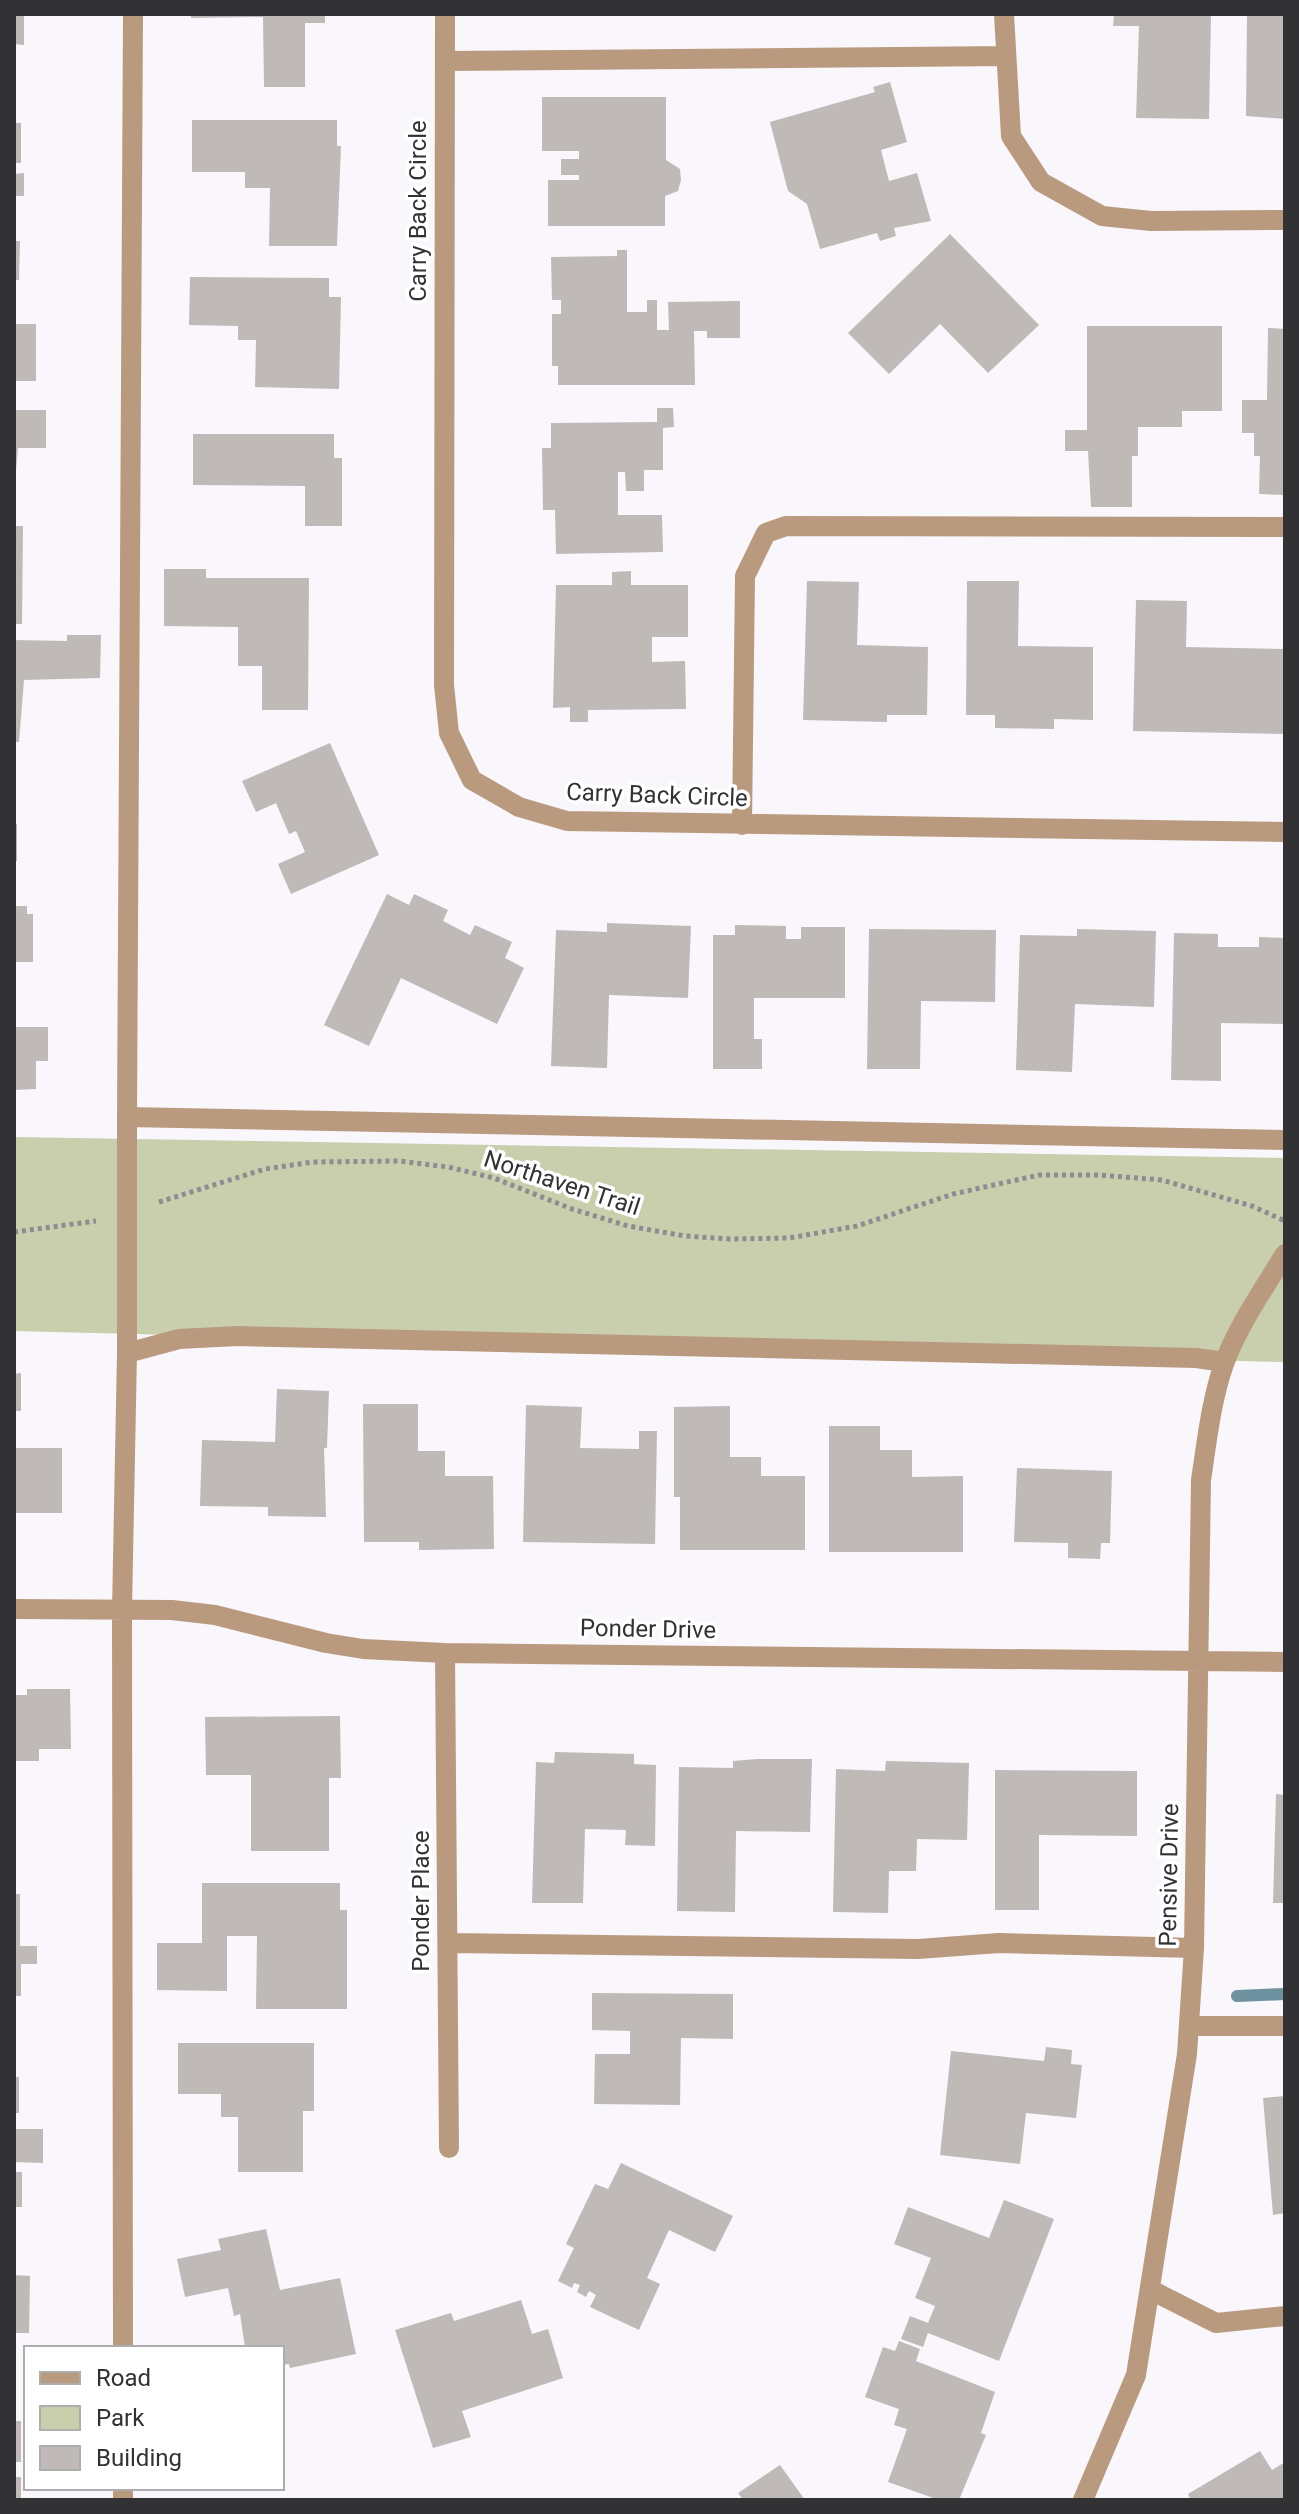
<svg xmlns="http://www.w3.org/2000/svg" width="1299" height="2514" font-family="Roboto,sans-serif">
  <rect width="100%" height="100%" fill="#f9f7fc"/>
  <path fill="#c9cead" d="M14 1137 1285 1158V1362L14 1331Z"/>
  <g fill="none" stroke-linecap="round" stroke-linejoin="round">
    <path stroke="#6e919f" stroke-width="12" d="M1237 1996 1285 1994"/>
  </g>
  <path fill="#bfb9b8" d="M14 14H24V45L14 44Z
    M191 14H325V23H305V87H264L263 17 191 18Z
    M1114 14H1211L1209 119 1136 118 1139 26H1113Z
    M1247 14H1285V119L1246 116Z
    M890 82 907 142 881 150 889 181 917 173 931 221 894 228 896 236 880 241 877 233 820 249 807 204 788 191 770 122 875 92 873 87Z
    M542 97H666V160L680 169 681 180 678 191 665 196V226H548V180H579V175H561V159H579V151H542Z
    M192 120H337V146H341L337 246H269L270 188H245V172H192Z
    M14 123H21V163H14Z
    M24 173V196H14V174Z
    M950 234 1039 325 988 373 940 324 889 374 848 333Z
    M14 241H20L19 280H14Z
    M617 250H627V312H647V300H657V330H669L668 302 740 301V338H707V331H694L695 385H558V366H552V314H561V300H552L551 257 617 256Z
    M190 277 329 278V297H341L339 389 255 387 256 340H238V326L189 325Z
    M14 324H36V381H14Z
    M1087 326H1222V411H1182V427H1138V456H1132V507H1091L1088 451H1065V430H1087Z
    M1268 328 1285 329V495L1259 494 1260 456H1254V433H1242V400H1267Z
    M657 408H673L674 427 663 428V470H644V491H626L625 472H618V515H662L663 552 556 554 555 510H543L542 448H551V423L657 422Z
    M14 410H46V448H18L16 471H14Z
    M193 434H334V458H342V526H305V486L193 485Z
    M14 526H23L22 624H14Z
    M164 569H206V578H309L308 710H262V666H238V627L164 626Z
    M631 571V585H688V637H652V662L685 661 686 709 588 710V722H570V707L553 708 556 585H612V572Z
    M807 581 859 582 857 645 928 647 927 715H887V722L803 720Z
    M967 581H1019L1018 646 1093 647V720L1054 719V729L995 728V715H966Z
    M1136 600 1187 601 1186 647 1285 649V734L1133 731Z
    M67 635H101L100 678 24 680 19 742H14V640L67 641Z
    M330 743 379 855 291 894 278 864 305 852 296 831 289 834 276 803 256 812 242 781Z
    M14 823 17 824V861H14Z
    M387 894 409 905 414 894 448 910 443 921 470 935 475 925 512 942 505 958 524 968 497 1024 401 978 369 1046 324 1025Z
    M14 906H27V914H33V962H14Z
    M607 923 691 926 688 998 609 995 607 1068 551 1066 556 930 607 932Z
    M735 925 786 926V939H801V927H845V998H754V1039H762V1069H713V935H735Z
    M869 929 996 930 995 1002 921 1001 920 1069H867Z
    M1077 929 1156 931 1154 1007 1075 1004 1072 1072 1016 1070 1020 935 1077 936Z
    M1174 933 1218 934V947H1259V937L1285 938V1024L1221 1023V1081L1171 1080Z
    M14 1027H48V1061H36V1089L14 1090Z
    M21 1373V1411H14V1374Z
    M277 1389 329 1391 327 1448H324L326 1517 268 1516V1507L200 1506 202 1440 275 1442Z
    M363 1404H418V1451H445V1476H493L494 1549 419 1550V1542H364Z
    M526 1405 582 1407 580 1448 639 1449V1431H657L655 1544 523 1542Z
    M730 1406V1457H761V1476H805V1550H680V1497H674V1407Z
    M829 1426H880V1450H912V1477L963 1476V1552H829Z
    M14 1448H62V1513H14Z
    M1017 1468 1112 1471 1110 1543H1101L1100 1559 1068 1558V1543L1014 1542Z
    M27 1689H70L71 1749H39V1761H14V1695H27Z
    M340 1716 341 1778H329V1851H251V1775H206L205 1717Z
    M555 1752 634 1754V1764L656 1765 655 1846 625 1845 626 1830 585 1829 583 1903H532L536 1762 554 1763Z
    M757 1759H812L810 1832 736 1831 735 1912 677 1911 679 1767 733 1768V1761Z
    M886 1761 969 1763 967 1840 917 1839 916 1871H889L888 1913 833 1912 836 1769 885 1771Z
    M995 1770 1137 1771V1836L1039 1835V1910H995Z
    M1276 1794 1285 1795V1903H1273Z
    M202 1883H340V1910H347V2009H256L257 1936H227V1991L157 1990V1943H202Z
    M14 1894H20V1946H37V1964H21V1996H14Z
    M592 1993 733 1994V2039L681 2038 680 2105 594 2104 595 2054H630V2031L592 2030Z
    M178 2043H314V2111H303V2172H238V2117H221V2094H178Z
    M1046 2047 1072 2050 1071 2064 1082 2065 1076 2118 1026 2113 1020 2164 940 2155 951 2051 1044 2061Z
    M14 2077H19V2113H14Z
    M1285 2096V2213L1273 2215 1263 2098Z
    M14 2129H43V2163L14 2162Z
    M621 2163 733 2216 715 2252 669 2230 647 2278 660 2284 639 2330 590 2307 596 2295 589 2291 586 2297 577 2292 580 2285 574 2283 572 2288 558 2281 574 2248 566 2244 595 2184 608 2189Z
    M14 2172H22V2207H14Z
    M1004 2200 1054 2219 999 2361 928 2333 923 2347 901 2339 910 2316 928 2323 935 2306 915 2298 931 2258 894 2244 908 2207 989 2238Z
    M266 2229 280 2290 340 2278 356 2354 290 2368 289 2364 282 2365V2348H245L240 2314 234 2316 228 2288 185 2297 177 2259 221 2250 218 2239Z
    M14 2275 30 2276 29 2333H14Z
    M521 2300 532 2334 548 2329 563 2378 462 2411 471 2437 433 2448 395 2330 451 2313 454 2321Z
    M899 2341 920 2349 916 2361 995 2392 981 2433 986 2435 959 2500H939L888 2482 907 2429 894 2425 899 2409 865 2397 883 2347 895 2351Z
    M14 2421H21V2462H14Z
    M1260 2451 1272 2470 1285 2462V2500H1191L1188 2494Z
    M780 2465 805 2500H743L738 2493Z
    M14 2477H21V2500H14Z"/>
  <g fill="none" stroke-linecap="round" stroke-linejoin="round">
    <path stroke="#8e8c90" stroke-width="5" stroke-dasharray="4 4" stroke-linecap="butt" d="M159 1202 265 1169 313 1162 400 1161 448 1167 494 1178 572 1209 628 1226 685 1236 730 1239 789 1238 857 1226 953 1194 1039 1175H1099L1162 1180 1252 1206 1285 1221
      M14 1232 96 1221"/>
    <path stroke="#ba9a7f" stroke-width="20" d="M133 14 127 1117 1285 1140
      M445 14 444 685 449 733 472 780 519 807 567 821 1285 832
      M1004 14 1011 136 1041 182 1102 216 1151 221 1285 220
      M445 61 1006 56
      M742 825 745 576 766 533 786 526 1285 527
      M127 1353 179 1339 237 1336 1196 1358 1225 1362
      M14 1609 172 1610 215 1615 326 1643 363 1649 445 1653 1285 1662
      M445 1653 449 2148
      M448 1943 918 1949 999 1943 1194 1948
      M1189 2026H1285
      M1151 2290 1216 2323 1285 2316
      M123 2348 122 1610 127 1353V1117
      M123 2488V2500
      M1083 2500 1136 2375 1187 2054 1194 1948 1201 1480C1207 1441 1211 1401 1224 1364 1238 1325 1264 1289 1285 1254"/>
  </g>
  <g text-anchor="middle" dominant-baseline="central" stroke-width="7" stroke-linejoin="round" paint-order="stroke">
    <g font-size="24" fill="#323133" stroke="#fff">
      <text transform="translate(418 211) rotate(-90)">Carry Back Circle</text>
      <text transform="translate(657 795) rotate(2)">Carry Back Circle</text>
      <text transform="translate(562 1183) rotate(18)">Northaven Trail</text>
      <text transform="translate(648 1629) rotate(1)">Ponder Drive</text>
      <text transform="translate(1169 1875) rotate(-89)">Pensive Drive</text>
      <text transform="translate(421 1901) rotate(-90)">Ponder Place</text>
    </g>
  </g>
  <rect width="1299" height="2514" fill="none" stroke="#323133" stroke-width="32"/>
  <rect x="24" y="2346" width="260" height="144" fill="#ffffff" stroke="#adadad" stroke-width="2"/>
  <rect x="40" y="2372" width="40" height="12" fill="#ba9a7f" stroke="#adadad" stroke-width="2"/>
  <text x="96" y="2386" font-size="24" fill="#323133">Road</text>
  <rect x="40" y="2406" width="40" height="24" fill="#c9cead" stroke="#adadad" stroke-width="2"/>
  <text x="96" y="2426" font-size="24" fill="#323133">Park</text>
  <rect x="40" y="2446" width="40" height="24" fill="#bfb9b8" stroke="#adadad" stroke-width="2"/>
  <text x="96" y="2466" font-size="24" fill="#323133">Building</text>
</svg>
